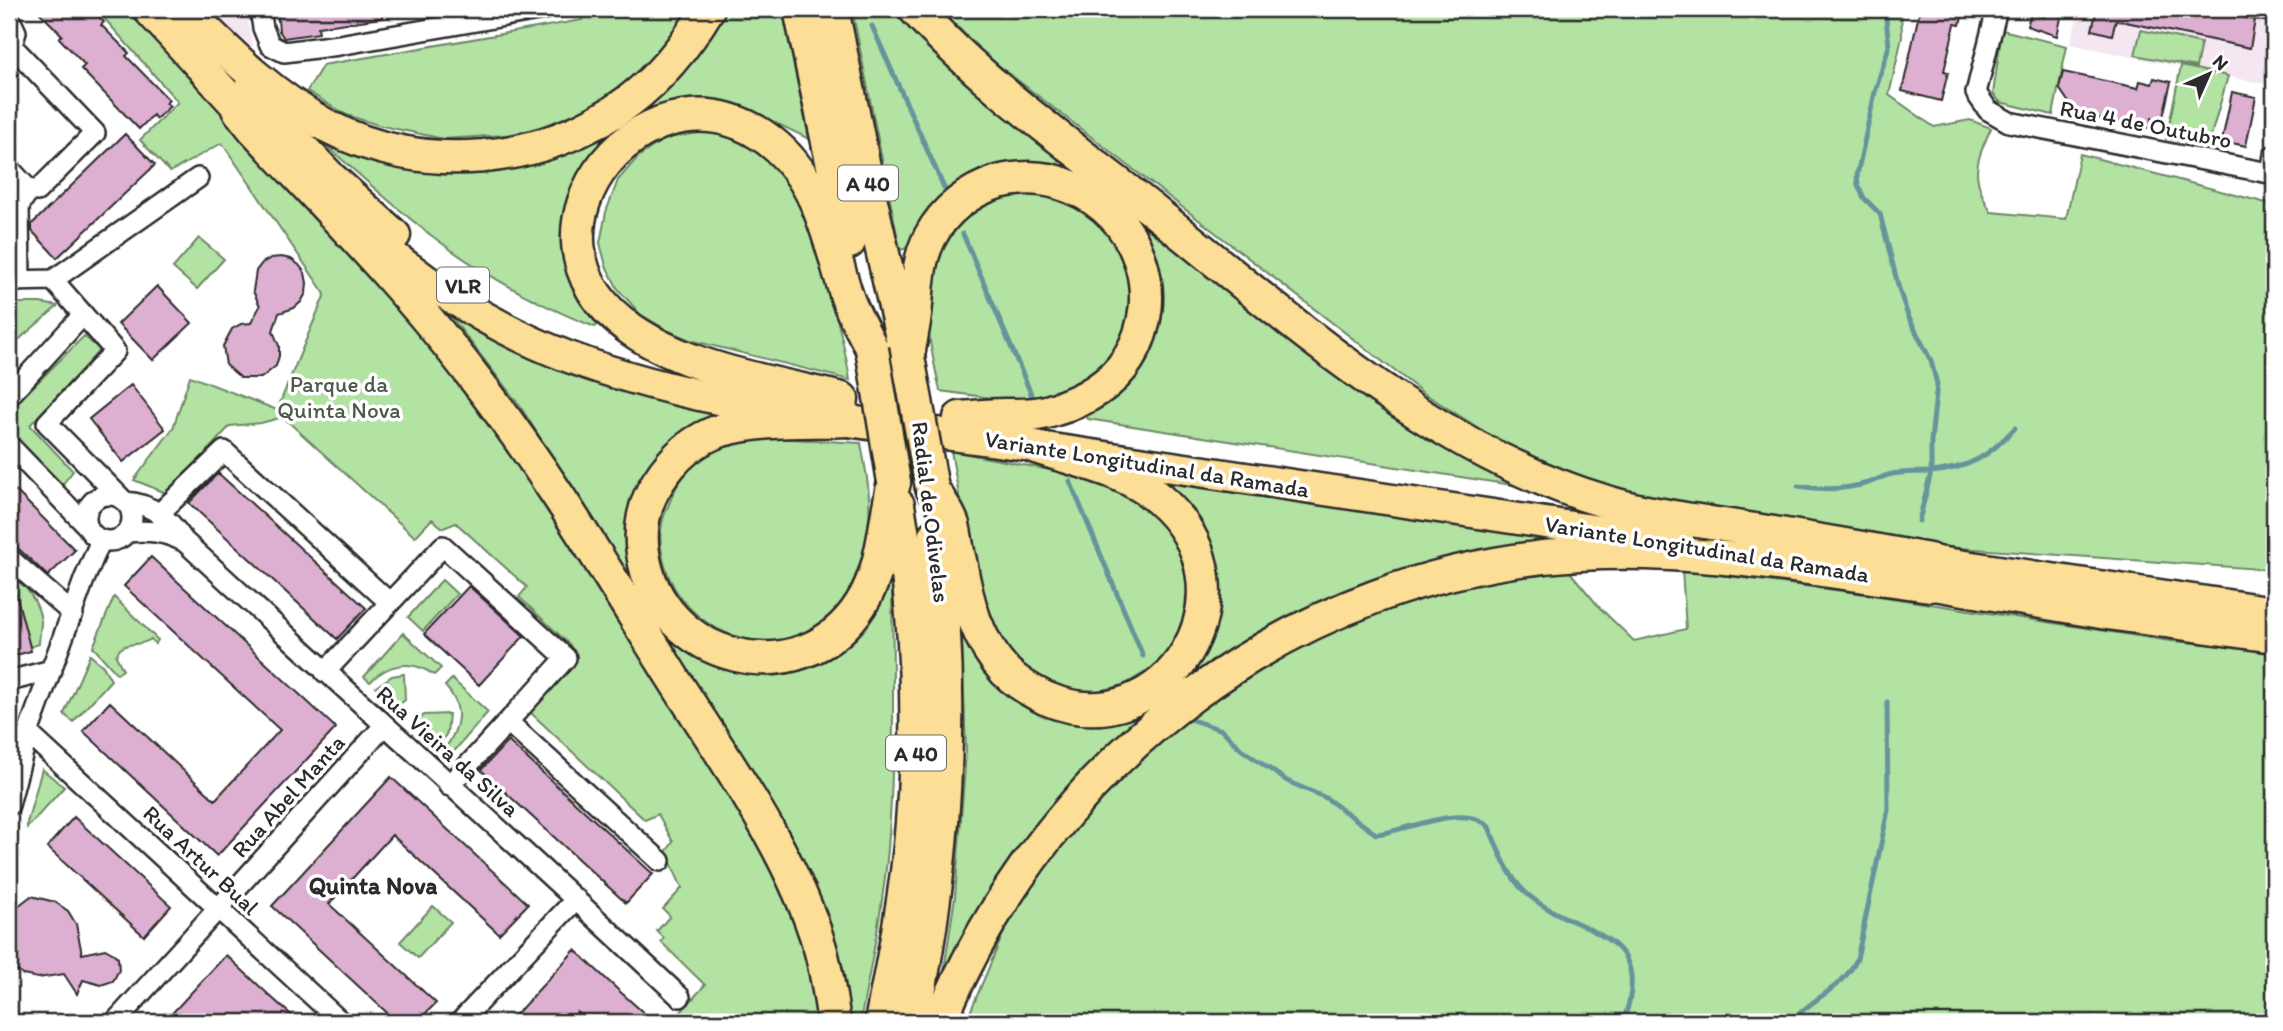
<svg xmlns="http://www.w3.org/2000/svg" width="2283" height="1031" font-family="Itim,sans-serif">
  <rect width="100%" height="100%" fill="#fff"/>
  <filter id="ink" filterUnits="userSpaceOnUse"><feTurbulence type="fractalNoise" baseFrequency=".0143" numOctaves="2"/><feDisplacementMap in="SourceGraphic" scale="14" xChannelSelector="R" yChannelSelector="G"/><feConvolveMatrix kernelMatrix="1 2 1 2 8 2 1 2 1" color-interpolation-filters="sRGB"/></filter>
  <g filter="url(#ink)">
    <path fill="#f5e7f1" d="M210 9H246L253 48 225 24Z
      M2080 9H2213L2271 22 2274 29V39L2264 84 2070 44Z"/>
    <path fill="#b2e3a3" stroke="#6e8767" stroke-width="2" d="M96 9H128L449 356 753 822 803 935 822 1022H672L705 985 661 942 664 938 657 931 670 916 663 909 682 888 666 852 673 842 658 814 645 820 530 712C543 684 568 688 572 651L570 645 519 597 527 587 456 523 443 528 432 519 415 537 283 417 261 423 230 426 208 450 212 454 171 495 134 480 173 428 190 376 277 410 325 294 222 143 170 172 140 140 178 102Z
      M595 9H696L628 89 567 124 532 133 444 139 378 125 347 115 307 91 323 65 582 20 581 13Z
      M720 9H782L809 139 743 107 720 100H691L657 109 606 139 575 181 567 217 606 316 595 327C538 305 481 273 432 236 390 204 351 167 311 132L338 139 563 148Z
      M852 9H905L1531 488 1088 419 1085 411 1102 406 1113 396 1156 327 1161 301 1157 262 1143 227 1128 207 1075 168 1045 165 911 247 900 250Z
      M940 9H1901L1902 37 1889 95 1934 127 1970 120 1991 128C1975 164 1970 176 1991 212L2066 219 2080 154 2274 205V570L1947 547 1700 511 1625 492 1573 473 1501 442 1422 392 985 55Z
      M2002 30 2067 46 2053 115 2000 102 1993 94Z
      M2141 30 2201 43 2196 67 2135 55Z
      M2181 66 2228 76 2208 146 2166 139Z
      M705 132C729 137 749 142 769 157 806 186 815 239 827 281 836 314 845 346 850 380L690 340 667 330 640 314 618 289 606 266 600 243 606 212 618 180 638 157 666 138Z
      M1041 190 1076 204 1114 232 1131 273 1135 303 1123 343 1107 366 1075 389 1022 402 940 391C934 361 925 329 928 299 933 259 958 210 998 197 1012 193 1027 192 1041 190Z
      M199 238 224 259 197 289 173 268Z
      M9 303H40L58 306 9 348Z
      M442 305 725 411 635 539 726 665C770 679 811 672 846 641 852 635 860 629 865 622 874 611 881 598 888 585L892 582C893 671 895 760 888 849 883 907 871 965 860 1022H847L803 869 721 723 520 406Z
      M84 336 100 350 30 425 73 471 62 485 9 433V411Z
      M757 437 861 443C865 467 871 493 869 517 868 549 849 609 820 626 762 662 684 630 665 566 661 553 659 537 662 524 663 517 666 510 669 504 677 479 697 457 721 446 731 441 746 440 757 437Z
      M951 451 1087 477 1128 493 1149 507 1176 541 1188 570V601L1180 633 1162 662 1117 689 1084 696 1048 684 1017 663 994 632 977 596Z
      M1162 481 1556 540 1558 544 1392 578 1286 618 1288 622 1209 669 948 977H943L955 897 966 753 962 637H967L1064 716 1205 646 1219 615 1218 578 1213 547 1196 520Z
      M1565 566 1600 608 1634 641 1686 629 1682 570 1872 595 2170 641 2274 649V1022H966L1013 910 1044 860 1127 768 1238 679 1332 630 1393 602 1473 582Z
      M9 574C24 581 39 603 41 621 41 628 39 637 39 644L30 647 20 611 9 614Z
      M442 580 457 594 423 631 408 617Z
      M114 597 158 640 155 644 151 639C139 648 122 639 116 656L123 670 117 674 93 647Z
      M403 633 441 668 434 675C412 659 388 663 370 682L364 677Z
      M90 655 103 666 111 680 73 722 64 714Z
      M404 674 405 700 396 707 376 687 392 676Z
      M452 679 488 712 450 756 444 750C460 728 465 707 445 686Z
      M449 714 447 733 439 745 421 728 420 719 424 715Z
      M42 769 64 787 27 828V823Z
      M433 906 451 922 418 958 400 942Z"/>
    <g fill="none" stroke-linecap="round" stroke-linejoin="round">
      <path stroke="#65959b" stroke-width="5" d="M1885 9 1889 46 1875 92 1857 175 1858 185 1864 198 1880 214 1899 289 1908 316 1931 361 1937 384 1931 441V472L1919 521
        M872 26 945 190
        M963 234 1032 396
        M1070 481 1143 656
        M1798 486C1822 490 1845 490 1868 483 1875 481 1881 477 1888 475 1902 471 1917 473 1931 472 1971 468 1989 456 2015 428
        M1189 719 1222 730 1242 750 1287 781 1326 798 1376 834C1405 832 1465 801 1489 827 1498 849 1508 876 1525 892 1573 937 1659 926 1623 1022
        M1791 1022C1811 998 1843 989 1857 959L1888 810 1887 702"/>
    </g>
    <path fill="#ddafd1" stroke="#2b2b2b" stroke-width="2" d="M36 9H91L104 22 101 25 129 53 126 56 169 100 166 103 170 106 156 119 153 115 139 129 81 69 85 65 59 38 62 35Z
      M277 9H382V18L318 27 319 33 284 38 279 31Z
      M1920 9H1964L1960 25 1955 24 1944 71 1948 72 1941 101 1902 91Z
      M2046 9H2063L2057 36 2027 26 2031 13 2044 17Z
      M2097 9H2203L2255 20 2250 48 2116 20 2112 35 2092 30Z
      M2063 72 2138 88 2140 81 2152 84 2154 78 2171 82 2162 121 2152 118 2150 128 2074 114V110L2059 88Z
      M2232 92 2256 97 2246 146 2222 141Z
      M125 134 155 165 57 258 32 231V224Z
      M281 257 291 259 299 265 305 273 307 283 306 293 301 302 294 308 279 313 273 331 279 346V356L276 366 261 378H241L226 365 223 346 232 329 241 324 251 323 260 306 253 291 256 271 262 263 271 258Z
      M157 286 192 323 153 360 118 324Z
      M131 385 165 429 123 462 89 419Z
      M218 473 366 608 337 639 189 503Z
      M9 484 75 550 48 576 9 540Z
      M151 557 336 728 217 856 83 731 110 702 215 800 280 730 124 586Z
      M14 586 31 651 9 657V587Z
      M469 586 524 636 479 685 424 634Z
      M508 741 653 874 626 903 481 770Z
      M391 777 528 904 499 934 392 835 329 904 436 1003 417 1022H397L272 906Z
      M74 817 171 906 144 936 47 847Z
      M31 896 55 902 68 911 76 924 82 954 105 949 114 954 118 958 119 970 113 981 101 985 83 980 77 994 64 974 38 978 23 975 9 965V913Z
      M575 950 617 989 654 1022H589L577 1012 568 1022H509Z
      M226 955 270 996 299 1022H164Z"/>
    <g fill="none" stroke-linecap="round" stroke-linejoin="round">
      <g stroke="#2b2b2b" stroke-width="24">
        <path id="minor" d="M260 9 263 28 270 45 284 52 339 45 544 9
          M1997 9 1976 93 1988 110 2009 122 2274 174
          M2260 9 2274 12
          M9 17 16 32 12 46
          M9 49 12 46 95 133 37 191 29 190 9 168
          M2271 173 2274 155
          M53 280 115 351 47 423 120 497
          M9 281 53 280 198 178
          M20 281 19 206 29 190
          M9 396 82 316
          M9 445 87 526
          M86 518a23 23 0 1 1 46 0a23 23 0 1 1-46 0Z
          M126 502C153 504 169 519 184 541 349 694 517 843 680 997
          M161 516 166 507 224 451 390 603
          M127 532C148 530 164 531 183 541
          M9 558 73 614
          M325 672 443 546 566 658 449 786
          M9 681 52 670
          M508 722 660 861
          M28 733 341 1022
          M9 805 28 733 84 580 101 540
          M115 1022 384 726
          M460 1022 576 899"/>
      </g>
      <g stroke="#2b2b2b" stroke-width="35">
        <path id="primary" d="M148 9 256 127
          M248 91 331 177 395 235
          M362 230C422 282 491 327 566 356 714 412 877 423 1032 446 1248 479 1464 511 1679 543
          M1904 557 2274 612
          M1904 580 2107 614 2274 637"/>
      </g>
      <g stroke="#2b2b2b" stroke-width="37">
        <path id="trunk" d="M184 9C229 53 271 96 327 126 422 176 544 165 629 101 662 76 687 44 708 9
          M800 9 849 242
          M832 9 870 197 904 346
          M915 9C982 83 1067 143 1146 205 1288 317 1430 450 1607 502 1653 516 1701 521 1748 529 1808 538 1869 549 1929 560
          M238 109 254 129C329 210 406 288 473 376 547 471 609 576 673 678 726 762 792 852 820 948 827 972 830 997 834 1022
          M908 357C910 343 913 329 915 315 918 288 917 262 930 237 944 210 969 191 998 182 1022 176 1048 177 1071 187 1138 213 1168 296 1128 359 1111 386 1081 402 1050 411 1035 416 1019 415 1003 415 989 415 975 417 960 418
          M842 399C772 382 692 371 632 330 492 234 654 41 776 146 821 185 830 244 847 297 853 315 864 332 872 349
          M849 420C807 422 763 418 722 430 694 439 673 458 658 482 644 503 639 529 643 553 658 661 801 699 861 604 884 568 884 523 894 482
          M932 488C939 500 949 512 953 525 956 537 957 550 960 561 967 602 977 641 1006 672 1017 683 1031 691 1045 698 1165 750 1265 590 1159 499 1125 469 1075 461 1033 446
          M881 1022C894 956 907 890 912 823 921 716 916 610 898 505
          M913 1022C947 861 956 698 935 535
          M940 1022C1048 758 1293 571 1580 554 1697 547 1815 570 1930 585"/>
      </g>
      <use href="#minor" stroke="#fff" stroke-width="19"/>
      <use href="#primary" stroke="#fcde96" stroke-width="30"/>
      <use href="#trunk" stroke="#fcde96" stroke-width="32"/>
      <g stroke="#2b2b2b" stroke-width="37" stroke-linecap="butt">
        <path id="trunk-bridge" d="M872 349 894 482
          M908 357 932 488"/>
      </g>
      <use href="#trunk-bridge" stroke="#fcde96" stroke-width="32"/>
    </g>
  </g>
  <g text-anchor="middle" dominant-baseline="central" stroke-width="7" stroke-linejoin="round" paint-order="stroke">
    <g fill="#fff" stroke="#6b6b6b" stroke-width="2">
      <rect x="838" y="165.5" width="60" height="35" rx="5"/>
      <rect x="437" y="267.5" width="52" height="35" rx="5"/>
      <rect x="886" y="735.5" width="60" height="35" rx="5"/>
    </g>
    <g font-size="21" font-weight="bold" fill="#2b2b2b">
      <text x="868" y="183">A 40</text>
      <text x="463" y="285">VLR</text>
      <text x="916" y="753">A 40</text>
    </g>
    <g font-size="23" fill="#2b2b2b" stroke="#fff">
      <text transform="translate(2146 124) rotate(11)">Rua 4 de Outubro</text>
      <text transform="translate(1147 464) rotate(9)">Variante Longitudinal da Ramada</text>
      <text transform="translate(931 512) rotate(83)">Radial de Odivelas</text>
      <text transform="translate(1707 549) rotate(9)">Variante Longitudinal da Ramada</text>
      <text transform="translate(448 751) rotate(42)">Rua Vieira da Silva</text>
      <text transform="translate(288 796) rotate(-48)">Rua Abel Manta</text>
      <text transform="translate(201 860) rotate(43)">Rua Artur Bual</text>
    </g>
    <g font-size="23" fill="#4d5949" stroke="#fff">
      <text x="339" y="384">Parque da<tspan x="339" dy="26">Quinta Nova</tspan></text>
    </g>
    <g font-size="24" font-weight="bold" fill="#2b2b2b" stroke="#fff">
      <text x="373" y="885">Quinta Nova</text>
    </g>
  </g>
  <rect width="2283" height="1031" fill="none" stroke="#fff" stroke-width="35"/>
  <rect x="18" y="18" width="2248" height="996" fill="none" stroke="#2b2b2b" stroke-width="2.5" filter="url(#ink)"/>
  <g transform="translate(2209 74) rotate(45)" stroke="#ffffff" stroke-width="5" paint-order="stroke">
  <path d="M0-5L12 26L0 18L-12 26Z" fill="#2b2b2b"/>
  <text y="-10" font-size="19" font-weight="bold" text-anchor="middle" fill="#2b2b2b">N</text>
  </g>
</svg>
